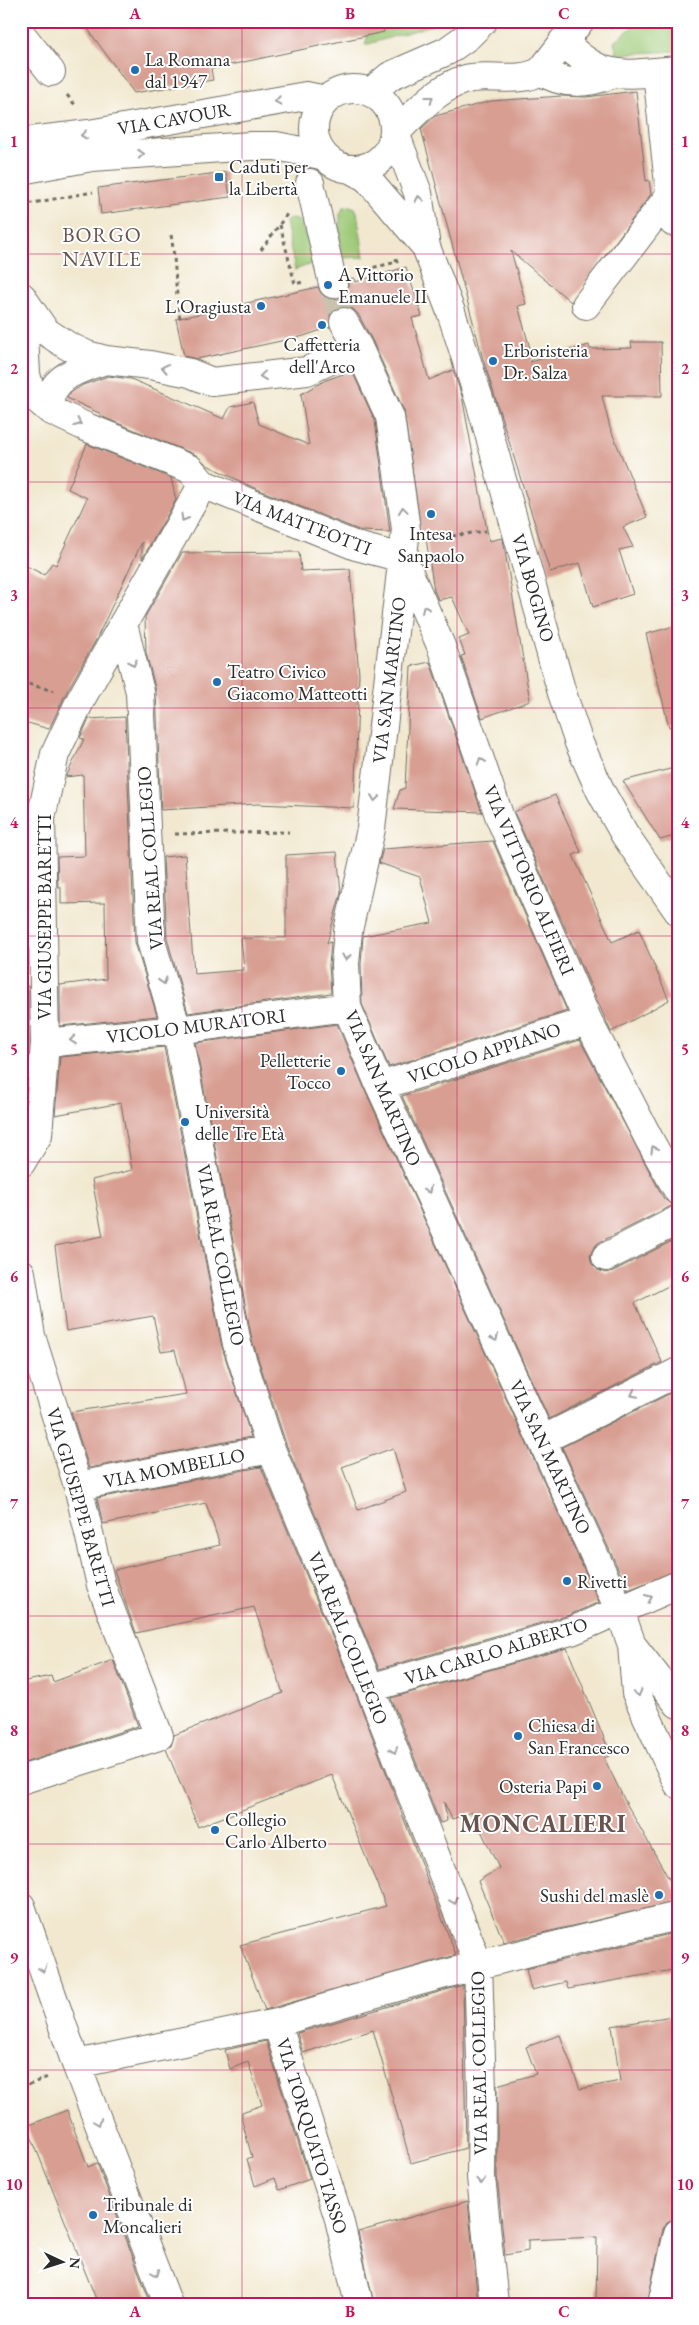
<svg xmlns="http://www.w3.org/2000/svg" width="699" height="2325" font-family="'EB Garamond',serif">
  <rect width="100%" height="100%" fill="#fff"/>
  <filter id="ink" filterUnits="userSpaceOnUse"><feTurbulence type="fractalNoise" baseFrequency=".02" numOctaves="2"/><feDisplacementMap in="SourceGraphic" scale="10" xChannelSelector="R" yChannelSelector="G"/><feConvolveMatrix kernelMatrix="1 2 1 2 8 2 1 2 1" color-interpolation-filters="sRGB"/></filter>
  <filter id="wash" filterUnits="userSpaceOnUse"><feTurbulence type="fractalNoise" baseFrequency=".0096" numOctaves="4" result="noise"/><feDisplacementMap in="SourceGraphic" scale="20" xChannelSelector="R" yChannelSelector="G"/><feGaussianBlur stdDeviation="1.12" result="paint"/><feColorMatrix in="noise" values="0 0 0 0 0 0 0 0 0 0 0 0 0 0 0 0 0 1.4 0 .05"/><feComposite in="paint" operator="in"/></filter>
  <g filter="url(#wash)">
    <rect width="100%" height="100%" fill="#f1e8cf"/>
    <path fill="#9dc976" stroke="#647a50" d="M372 21H446L365 45Z
      M640 21H678V51L617 54 614 42Z
      M350 206 355 208 357 212 364 257 340 258V214L344 207Z
      M293 218 300 222 316 262 295 270 285 222 288 219Z"/>
    <g id="blocks">
      <path fill="#d89e92" fill-rule="evenodd" d="M82 21H383L384 32 211 69 213 80 134 93Z
        M636 91 646 181 649 180 651 194 571 302 511 251 526 304 518 306 533 359 530 362 589 345 590 349 632 348 631 342H661L662 396H602L610 428 647 517 623 527 633 547 619 550 633 594 593 607 580 563 550 572 483 359 421 129 435 116 491 101 562 96 586 97Z
        M226 172 230 197 101 214 98 188Z
        M406 267 422 316 412 318 429 380 453 370 462 396 489 541 502 538 503 539 530 701 482 718 461 656 465 655 459 639 469 635 452 597 438 600 434 590 425 532H421L404 411 372 340 358 314 352 308 344 306 337 308 330 314V327L304 336 197 359 184 356 176 319 318 287 322 295 328 299H336L343 296 348 289V279L354 278 355 282Z
        M352 371 375 421 390 532 361 531 252 487 207 465 196 455 100 416 101 414 67 398 70 393 83 385 108 376 131 379 224 419 230 407 253 402 259 424 309 445 301 394 326 380Z
        M87 444 171 478 176 500 142 559V542L96 640 67 691 49 729 21 721V563L44 575 52 563 56 565 87 498 68 489Z
        M299 552 301 571 350 569 359 674 354 808 257 804 161 810 156 691 146 653 145 617 182 553Z
        M678 625V726L669 727 646 634Z
        M430 662 482 812 394 809 400 790 405 788 411 666Z
        M125 717 135 942 157 1016 60 1026V985L106 979 105 903 61 904V887H58L57 857 85 856 83 775 66 777 84 739 80 738 89 719Z
        M678 767V835L660 840 623 781Z
        M555 795 581 852 573 855 612 942 639 930 669 1000 611 1032 514 812Z
        M493 841 567 1011 389 1067 362 1004 361 964 363 936 432 923 420 877 379 863 383 849Z
        M337 852 341 893 327 943 331 942 329 965 331 993 188 1013 167 938 163 857 185 855 194 974 244 970 241 938H286V855Z
        M21 858H26L27 886 21 885Z
        M28 986 29 1043 23 1120H21V987Z
        M337 1024 366 1092 599 1602 569 1615 379 1669 286 1444 252 1340 195 1043ZM393 1448 406 1492 358 1510 342 1467Z
        M580 1040 664 1199 673 1205 598 1243 593 1249 590 1256 592 1264 598 1270 605 1273 613 1271 678 1238V1281L635 1303 662 1362 549 1419 402 1096Z
        M164 1047 222 1347 251 1437 89 1468 71 1412 186 1394 175 1350 161 1352 153 1316 66 1331 55 1246 103 1236 92 1180 132 1170 121 1103 55 1115 60 1057Z
        M675 1391 678 1396V1570L628 1590 562 1447Z
        M261 1467 356 1694 456 1955 265 2010 240 1945 386 1906 332 1775 198 1827 166 1749 171 1746 174 1735 283 1693 254 1607 136 1633 114 1570 220 1545 206 1503 103 1524 97 1498Z
        M567 1648 611 1755 604 1758 625 1801 678 1895V1901L504 1942 478 1881 499 1868 472 1812 452 1819 444 1802 447 1821 440 1823 391 1698Z
        M113 1660 138 1726 21 1764V1682L51 1676 53 1682Z
        M678 1932V1969L568 1989 566 1982 531 1990 526 1969Z
        M463 1985 466 2148 411 2163 373 2030 303 2053 297 2033Z
        M678 2015V2218L667 2222 663 2229 647 2304H596L597 2237 528 2240V2251L505 2255 497 2176V2085L536 2074 526 2047 560 2035 580 2089 620 2081 612 2026Z
        M266 2041 310 2179 279 2190 275 2178 255 2186 247 2159 252 2157 242 2121V2112L262 2105 248 2062 230 2069 225 2050Z
        M67 2110 88 2167 97 2163 151 2304H98L27 2126Z
        M468 2201 478 2304H374L358 2232Z"/>
    </g>
  </g>
  <g filter="url(#ink)">
    <use href="#blocks" fill-opacity="0" stroke="#706d64" stroke-width="1"/>
    <g fill="none" stroke-linecap="round" stroke-linejoin="round">
      <path stroke="#c9c2ae" stroke-width="28" stroke-dasharray="28 14" stroke-linecap="butt" d="M333 284 344 322"/>
      <g stroke="#706d64" stroke-width="30">
        <path id="minor" d="M21 34 51 72
          M563 41C604 83 624 74 678 70
          M541 71C563 86 589 84 612 74
          M657 72 673 222H678
          M310 183 333 284
          M21 296 45 331 68 346 87 355 106 360 150 365 190 373 212 382 307 371 358 347
          M22 297 26 374 31 394 50 410 86 427 190 469 203 484 123 624 140 692 151 941 177 1030 237 1344 271 1449 370 1688 478 1964 482 2091 481 2177 494 2304
          M586 305 670 195
          M344 322 358 347 390 417 406 529 371 829 348 931 345 964 347 1007 380 1086 620 1611 632 1645 636 1693 678 1784
          M50 410C45 378 81 368 106 360
          M203 484 356 546 402 558
          M403 559 441 646 500 818 588 1021 650 1141 678 1191
          M45 1043 177 1030 347 1007
          M380 1086 588 1021
          M21 1163 38 1135 45 1043 41 818 55 754 81 699 123 624
          M606 1257 678 1220
          M21 1273 31 1336 78 1486 101 1585 159 1736 21 1780
          M542 1440 678 1372
          M78 1486 271 1449
          M632 1645 678 1704
          M370 1688 574 1630 678 1585
          M21 1906 76 2064 168 2304
          M277 2023C409 1981 543 1948 678 1916
          M76 2064 277 2023 339 2219 359 2304
          M662 2304 678 2233"/>
      </g>
      <g stroke="#706d64" stroke-width="30">
        <path id="major" d="M314 129a40 40 0 1 1 80 0a40 40 0 1 1-80 0Z
          M371 92 390 76 447 51 468 36 483 21
          M395 133 418 193 426 247 451 312 481 405 562 693 579 743 601 792 625 835 678 911
          M395 133C414 114 444 81 472 78 495 75 520 83 541 71L580 21
          M21 142 89 134 306 96 326 100
          M21 170 92 157 251 146H276L321 155
          M352 170 367 178 426 247"/>
      </g>
      <path stroke="#706d64" stroke-width="3" stroke-dasharray="4 4" stroke-linecap="butt" d="M610 28 619 21
        M67 95 76 106
        M21 205 93 192
        M280 225 295 284 303 282
        M171 235C176 262 175 291 180 318
        M261 250 287 214
        M358 271 397 262 395 256
        M452 536 486 531
        M21 682 54 691
        M175 834 289 832
        M21 2088 50 2076"/>
      <use href="#minor" stroke="#fff" stroke-width="28"/>
      <use href="#major" stroke="#fff" stroke-width="28"/>
    </g>
    <defs><path id="oneway-chevron" d="M-2-3.5L2.5 0L-2 3.5" fill="none" stroke-width="1.6" stroke-linecap="round" stroke-linejoin="round" transform="scale(1.25)"/></defs>
    <g stroke="#a0a0a0">
      <use href="#oneway-chevron" transform="translate(430 99) rotate(-37)"/>
      <use href="#oneway-chevron" transform="translate(278 101) rotate(170)"/>
      <use href="#oneway-chevron" transform="translate(84 135) rotate(173)"/>
      <use href="#oneway-chevron" transform="translate(141 154) rotate(-4)"/>
      <use href="#oneway-chevron" transform="translate(419 199) rotate(-100)"/>
      <use href="#oneway-chevron" transform="translate(165 368) rotate(-169)"/>
      <use href="#oneway-chevron" transform="translate(263 376) rotate(174)"/>
      <use href="#oneway-chevron" transform="translate(78 423) rotate(25)"/>
      <use href="#oneway-chevron" transform="translate(403 510) rotate(-98)"/>
      <use href="#oneway-chevron" transform="translate(184 518) rotate(120)"/>
      <use href="#oneway-chevron" transform="translate(425 609) rotate(-114)"/>
      <use href="#oneway-chevron" transform="translate(133 663) rotate(76)"/>
      <use href="#oneway-chevron" transform="translate(481 761) rotate(-109)"/>
      <use href="#oneway-chevron" transform="translate(375 798) rotate(97)"/>
      <use href="#oneway-chevron" transform="translate(346 957) rotate(96)"/>
      <use href="#oneway-chevron" transform="translate(163 981) rotate(73)"/>
      <use href="#oneway-chevron" transform="translate(73 1040) rotate(174)"/>
      <use href="#oneway-chevron" transform="translate(654 1149) rotate(-119)"/>
      <use href="#oneway-chevron" transform="translate(428 1190) rotate(65)"/>
      <use href="#oneway-chevron" transform="translate(495 1338) rotate(65)"/>
      <use href="#oneway-chevron" transform="translate(634 1394) rotate(153)"/>
      <use href="#oneway-chevron" transform="translate(649 1598) rotate(-24)"/>
      <use href="#oneway-chevron" transform="translate(638 1693) rotate(75)"/>
      <use href="#oneway-chevron" transform="translate(394 1750) rotate(69)"/>
      <use href="#oneway-chevron" transform="translate(454 1901) rotate(69)"/>
      <use href="#oneway-chevron" transform="translate(43 1969) rotate(71)"/>
      <use href="#oneway-chevron" transform="translate(98 2122) rotate(69)"/>
      <use href="#oneway-chevron" transform="translate(481 2181) rotate(86)"/>
      <use href="#oneway-chevron" transform="translate(156 2273) rotate(69)"/>
    </g>
  </g>
  <path fill="none" stroke="#c2185b" stroke-width="1" stroke-opacity="0.55" d="M242 21V2304M457 21V2304M21 254H678M21 482H678M21 708H678M21 936H678M21 1162H678M21 1390H678M21 1616H678M21 1844H678M21 2070H678"/>
  <g fill="#1f6fb2" stroke="#fff" stroke-width="2">
    <circle cx="135" cy="70" r="5"/>
    <rect x="214" y="172" width="10" height="10" rx="2.5"/>
    <circle cx="328" cy="285" r="5"/>
    <circle cx="261" cy="306" r="5"/>
    <circle cx="322" cy="325" r="5"/>
    <circle cx="493" cy="361" r="5"/>
    <circle cx="431" cy="514" r="5"/>
    <circle cx="217" cy="682" r="5"/>
    <circle cx="341" cy="1071" r="5"/>
    <circle cx="185" cy="1122" r="5"/>
    <circle cx="567" cy="1581" r="5"/>
    <circle cx="518" cy="1736" r="5"/>
    <circle cx="597" cy="1786" r="5"/>
    <circle cx="215" cy="1830" r="5"/>
    <circle cx="659" cy="1895" r="5"/>
    <circle cx="93" cy="2215" r="5"/>
  </g>
  <g text-anchor="middle" dominant-baseline="central" stroke-width="4" stroke-linejoin="round" paint-order="stroke">
    <g font-size="19" fill="#2b2b2b" stroke="#fff" text-anchor="start">
      <text x="145" y="59">La Romana<tspan x="145" dy="22">dal 1947</tspan></text>
      <text x="229" y="166">Caduti per<tspan x="229" dy="22">la Libertà</tspan></text>
      <text x="338" y="274">A Vittorio<tspan x="338" dy="22">Emanuele II</tspan></text>
      <text x="251" y="306" text-anchor="end">L'Oragiusta</text>
      <text x="322" y="344" text-anchor="middle">Caffetteria<tspan x="322" dy="22">dell'Arco</tspan></text>
      <text x="503" y="350">Erboristeria<tspan x="503" dy="22">Dr. Salza</tspan></text>
      <text x="431" y="533" text-anchor="middle">Intesa<tspan x="431" dy="22">Sanpaolo</tspan></text>
      <text x="227" y="671">Teatro Civico<tspan x="227" dy="22">Giacomo Matteotti</tspan></text>
      <text x="331" y="1060" text-anchor="end">Pelletterie<tspan x="331" dy="22">Tocco</tspan></text>
      <text x="195" y="1111">Università<tspan x="195" dy="22">delle Tre Età</tspan></text>
      <text x="577" y="1581">Rivetti</text>
      <text x="528" y="1725">Chiesa di<tspan x="528" dy="22">San Francesco</tspan></text>
      <text x="587" y="1786" text-anchor="end">Osteria Papi</text>
      <text x="225" y="1819">Collegio<tspan x="225" dy="22">Carlo Alberto</tspan></text>
      <text x="649" y="1895" text-anchor="end">Sushi del maslè</text>
      <text x="103" y="2204">Tribunale di<tspan x="103" dy="22">Moncalieri</tspan></text>
    </g>
    <g font-size="19" fill="#2b2b2b" stroke="#fff">
      <text transform="translate(174 119) rotate(-10)">VIA CAVOUR</text>
      <text transform="translate(302 523) rotate(21)">VIA MATTEOTTI</text>
      <text transform="translate(533 588) rotate(74)">VIA BOGINO</text>
      <text transform="translate(389 680) rotate(-83)">VIA SAN MARTINO</text>
      <text transform="translate(150 858) rotate(-94)">VIA REAL COLLEGIO</text>
      <text transform="translate(529 880) rotate(67)">VIA VITTORIO ALFIERI</text>
      <text transform="translate(44 917) rotate(-90)">VIA GIUSEPPE BARETTI</text>
      <text transform="translate(196 1026) rotate(-7)">VICOLO MURATORI</text>
      <text transform="translate(484 1053) rotate(-18)">VICOLO APPIANO</text>
      <text transform="translate(383 1088) rotate(67)">VIA SAN MARTINO</text>
      <text transform="translate(221 1255) rotate(79)">VIA REAL COLLEGIO</text>
      <text transform="translate(550 1457) rotate(65)">VIA SAN MARTINO</text>
      <text transform="translate(174 1468) rotate(-11)">VIA MOMBELLO</text>
      <text transform="translate(81 1507) rotate(74)">VIA GIUSEPPE BARETTI</text>
      <text transform="translate(348 1638) rotate(68)">VIA REAL COLLEGIO</text>
      <text transform="translate(496 1651) rotate(-17)">VIA CARLO ALBERTO</text>
      <text transform="translate(479 2063) rotate(-91)">VIA REAL COLLEGIO</text>
      <text transform="translate(312 2136) rotate(73)">VIA TORQUATO TASSO</text>
    </g>
    <g font-size="21" letter-spacing="1" fill="#68534f" stroke="#fff">
      <text x="102" y="234">BORGO<tspan x="102" dy="24">NAVILE</tspan></text>
    </g>
    <g font-size="24" font-weight="bold" letter-spacing="1" fill="#68534f" stroke="#fff">
      <text x="543" y="1823">MONCALIERI</text>
    </g>
  </g>
  <rect width="699" height="2325" fill="none" stroke="#fff" stroke-width="55"/>
  <g transform="translate(62 2262) rotate(94)" stroke="#ffffff" stroke-width="4" paint-order="stroke">
  <path d="M0-4L9 19L0 12L-9 19Z" fill="#2b2b2b"/>
  <text y="-8" font-size="14" font-weight="bold" text-anchor="middle" fill="#2b2b2b">N</text>
  </g>
  <rect x="28" y="28" width="644" height="2270" fill="none" stroke="#c2185b" stroke-width="2"/>
  <g font-size="16" text-anchor="middle" font-weight="bold" fill="#c2185b">
    <text x="135" y="19">A</text>
    <text x="350" y="19">B</text>
    <text x="564" y="19">C</text>
    <text x="14" y="147">1</text>
    <text x="685" y="147">1</text>
    <text x="14" y="374">2</text>
    <text x="685" y="374">2</text>
    <text x="14" y="601">3</text>
    <text x="685" y="601">3</text>
    <text x="14" y="828">4</text>
    <text x="685" y="828">4</text>
    <text x="14" y="1055">5</text>
    <text x="685" y="1055">5</text>
    <text x="14" y="1282">6</text>
    <text x="685" y="1282">6</text>
    <text x="14" y="1509">7</text>
    <text x="685" y="1509">7</text>
    <text x="14" y="1736">8</text>
    <text x="685" y="1736">8</text>
    <text x="14" y="1963">9</text>
    <text x="685" y="1963">9</text>
    <text x="14" y="2190">10</text>
    <text x="685" y="2190">10</text>
    <text x="135" y="2317">A</text>
    <text x="350" y="2317">B</text>
    <text x="564" y="2317">C</text>
  </g>
</svg>
